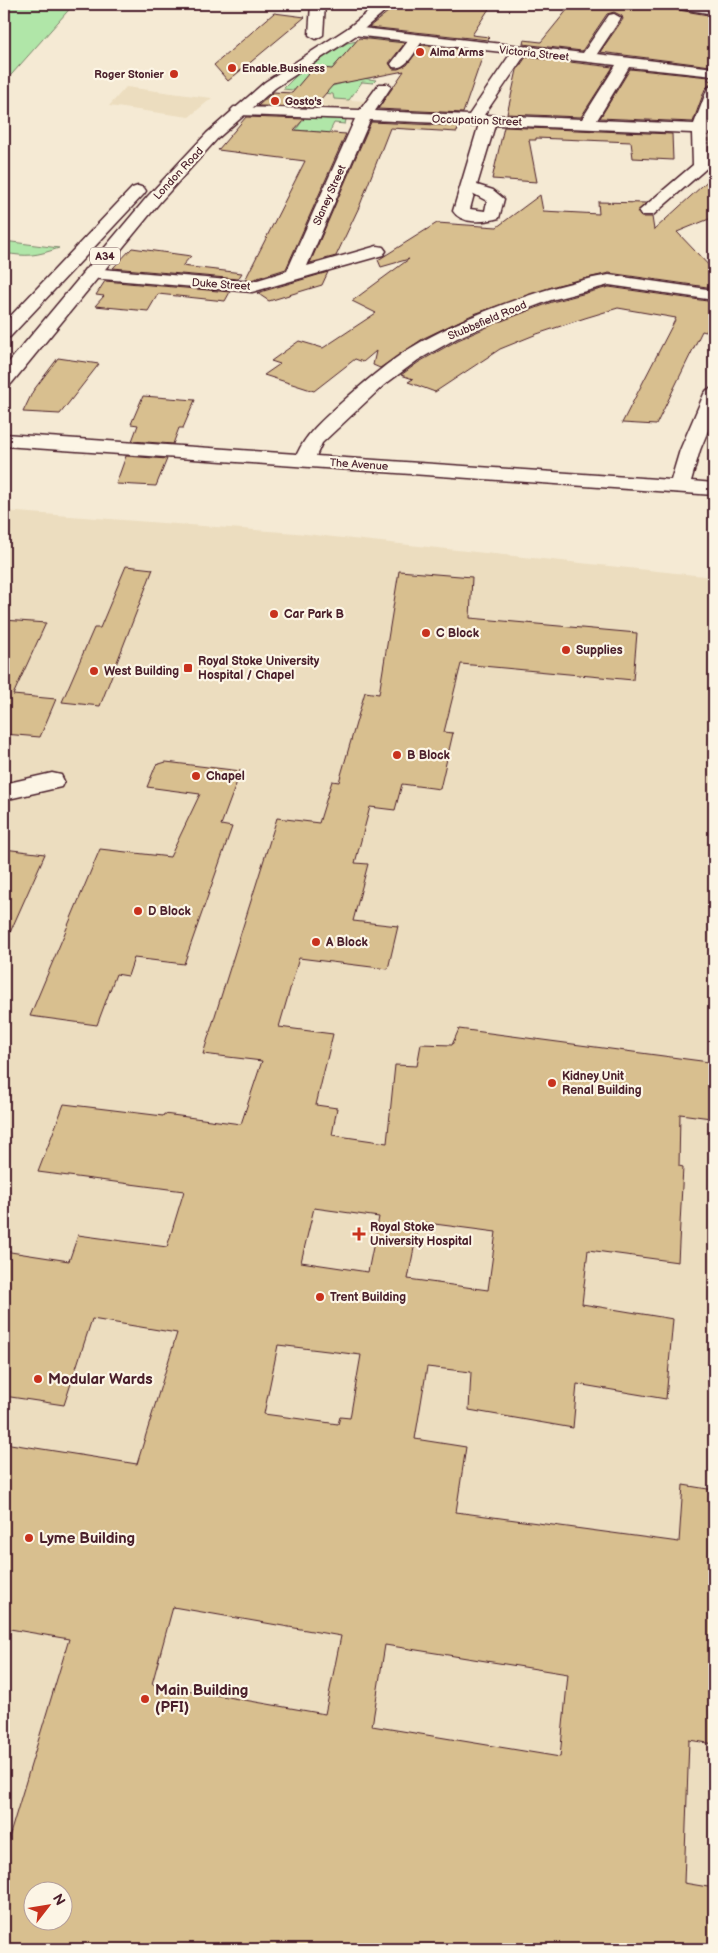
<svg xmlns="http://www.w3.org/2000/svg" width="718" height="1953" font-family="'Balsamiq Sans',sans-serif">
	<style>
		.built { fill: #ecddbf; fill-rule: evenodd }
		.green { fill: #b0e6a8; stroke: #7d826a }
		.building { fill: #d8bf8f; stroke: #4a1f2b; fill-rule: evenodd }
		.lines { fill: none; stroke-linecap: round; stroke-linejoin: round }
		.minor-casing { stroke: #4a1f2b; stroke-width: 3 }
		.highway-casing { stroke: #4a1f2b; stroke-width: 3 }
		.minor { fill: #fcf5e5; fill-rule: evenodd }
		.highway { fill: #fcf5e5; fill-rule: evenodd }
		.poi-dot { fill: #c8321e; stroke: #fcf5e5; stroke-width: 2 }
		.labels { text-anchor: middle; stroke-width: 4.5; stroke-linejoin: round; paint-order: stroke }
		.far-poi-label { font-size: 11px; font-weight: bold; fill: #4a1f2b; stroke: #fcf5e5; text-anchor: start }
		.far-street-label { font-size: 11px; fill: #4a1f2b; stroke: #fcf5e5 }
		.shield { fill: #fcf5e5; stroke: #7f5f63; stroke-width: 1 }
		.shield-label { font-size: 11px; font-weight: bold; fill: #4a1f2b }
		.poi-label { font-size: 12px; font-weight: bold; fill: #4a1f2b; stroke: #fcf5e5; text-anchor: start }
		.near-poi-label { font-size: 15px; font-weight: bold; fill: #4a1f2b; stroke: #fcf5e5; text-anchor: start }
	</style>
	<rect width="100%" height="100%" fill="#f5ead4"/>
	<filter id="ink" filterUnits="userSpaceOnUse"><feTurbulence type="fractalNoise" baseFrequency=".02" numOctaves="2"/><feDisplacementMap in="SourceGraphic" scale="10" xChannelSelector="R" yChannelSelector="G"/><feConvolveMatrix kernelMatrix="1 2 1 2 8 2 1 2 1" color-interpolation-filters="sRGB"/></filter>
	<g filter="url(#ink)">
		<path class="built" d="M126,87L187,95L212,98L189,117L109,106Z
			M283,89L334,94L335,99L366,101L354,113L260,110L262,97L281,93Z
			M4,511L296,533L714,577V1949H4ZM32,1890H62V1920H32Z"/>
		<path class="green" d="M4,4H74L4,83Z
			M373,38L404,42L388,60L364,44L355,43L332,69V86L362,78L376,80L373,83L362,82L349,100L334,99L333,94L283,89L299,73L347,43Z
			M304,118L344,119L346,120L345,124L334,123L329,133L296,130Z
			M4,241L59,248C36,256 28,257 4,253Z"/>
		<path class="building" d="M398,4H492L472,35L489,37L488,40L369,27Z
			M572,4H643L714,16V60L711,66L600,52L623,19L622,16L614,12L607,14L582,51L523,44L524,40L541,42Z
			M274,13L305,17L228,81L214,65Z
			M359,38L405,43L389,63L393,69H398L407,65L422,45L484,52L463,113L378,109L404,71L333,85L314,107L258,106L273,92L292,93L314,67L332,69Z
			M526,57L613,67L581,117L507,114L517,70Z
			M630,69L709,77L708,80L714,81V84L709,85L705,89L693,122L600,118Z
			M246,117L304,119L294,130L346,134L286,269L251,280H245L305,161L218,150Z
			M371,122L459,126L457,132L390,128L360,205L336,256L310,263Z
			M504,127L672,134L673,160L633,158L631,142L536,138V140H529L537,182L492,179Z
			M714,175V217L677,232L714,271V288L609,273L558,285L474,314L424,338L380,368L373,365L376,351L363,362L355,359L314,391L264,375L280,364L271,361L299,341L323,348L376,313L352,301L409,259L381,267L378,260L437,223L497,227L540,195L543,211L599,214L598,202L646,203L637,212L641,217H652L654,230Z
			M132,248L191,256L182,266L242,273L238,279L113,268Z
			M328,272L322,285L269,301L257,293Z
			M105,281L230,292L225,301L158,294L148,311L95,306L104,296L96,295Z
			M609,287L714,302V316L706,332L702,331L656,425L622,423L676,318L618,308L585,318L537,334L500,349L435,392L408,382L413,379L401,375L419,362L458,340L499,322L552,302Z
			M58,358L99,364L60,414L23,412L33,391Z
			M143,396L195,400L183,428H179L173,444L132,441L138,425L131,424Z
			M126,456L167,459L156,486L116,484Z
			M126,566L153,569L100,706L62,702L94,628H100Z
			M399,571L472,577L470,618L637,633L633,680L461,664L444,732L453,733L440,789L402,784L395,810L370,807L355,863L368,864L353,921L398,926L388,969L299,958L279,1027L333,1034L316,1105L337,1108L332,1135L387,1143L395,1065L417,1066L421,1044L452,1045L459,1029L709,1062L711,1118L680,1114L679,1166L683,1167L678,1262L588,1250L582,1304L673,1319L666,1399L577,1384L573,1428L469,1410L471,1372L427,1367L415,1439L466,1447L456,1512L679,1542L683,1485L714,1490V1744L689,1740L684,1883L714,1888V1949H4V1854L69,1639L4,1628V1443L137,1464L177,1333L92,1319L64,1405L4,1396V1251L69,1261L78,1235L167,1247L184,1191L38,1172L64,1104L163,1116L164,1114L241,1124L262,1061L203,1054L277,818L319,823L332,781L339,782L365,692L379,694ZM314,1208L379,1217L368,1272L301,1262ZM419,1222L496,1232L488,1290L408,1279ZM278,1345L361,1355L350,1418L340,1417L338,1424L264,1414ZM173,1607L341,1636L325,1714L152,1684ZM385,1645L568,1674L560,1757L372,1726ZM32,1890H62V1920H32Z
			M4,620L46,623L13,695L56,699L40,737L4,734Z
			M166,762L241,771L221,825L232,827L184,964L134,958L128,976L116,974L97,1025L30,1016L100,849L170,857L200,794L147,787L156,765Z
			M4,849L45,854L4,946Z"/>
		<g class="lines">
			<defs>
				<path id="minor" d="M311,4H325L323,35L316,39L309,35Z
					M670,4H701L714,6V14L677,8Z
					M614,14L621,18L597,54L714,68V76L629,67L597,120L694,124L707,90L709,87L714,86V110L709,124H714V134L708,133L709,166L653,215H641L639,211L693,165L692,133L495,125L477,185L493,190L504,199L499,218C485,222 462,225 453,211L479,124L472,126L466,124L370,120L307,266L377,246L383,247L386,251L383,255L252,292L91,278L85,277L82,273L85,269L91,268L251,282L287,271L355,119L239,115L234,113L231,110L234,107L360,110L379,84H389L391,87L375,111L469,115L511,53L421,43C414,53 406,70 393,67L391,64L408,41L353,35L348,34L346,31L348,28L353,27L583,53L609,15ZM525,55L616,65L582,119L484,115ZM474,194L487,201L485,211L470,209Z
					M609,275L714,290V300L609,285L551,300L498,320L457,338L418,360L384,385L322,443L316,456L671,480L680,450L704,394L707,390L714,388V416L700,450L691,481L714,483V495L4,446V434L297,454C307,432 323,420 341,403C361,385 381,368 403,353C456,318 547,285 609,275Z
					M52,773L61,775L64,781L61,787L4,800V784Z"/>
				<path id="highway" d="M378,4H393L358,34L275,88L217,139L160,202L11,384L4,386V368L148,196L207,133L265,82L348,28Z
					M138,186L144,188L146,191L144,194L10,337L4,338V323L132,188Z"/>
			</defs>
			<use href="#minor" class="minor-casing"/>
			<use href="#highway" class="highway-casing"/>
			<use href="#minor" class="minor"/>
			<use href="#highway" class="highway"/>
		</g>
	</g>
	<g class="poi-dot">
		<circle cx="420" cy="52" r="5"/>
		<circle cx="232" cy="68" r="5"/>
		<circle cx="174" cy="74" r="5"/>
		<circle cx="275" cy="101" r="5"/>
		<circle cx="274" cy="614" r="5"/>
		<circle cx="426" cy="633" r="5"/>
		<circle cx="566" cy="650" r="5"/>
		<rect x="183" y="663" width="10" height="10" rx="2.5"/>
		<circle cx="94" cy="671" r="5"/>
		<circle cx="397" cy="755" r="5"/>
		<circle cx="196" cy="776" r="5"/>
		<circle cx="138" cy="911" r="5"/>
		<circle cx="316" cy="942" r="5"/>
		<circle cx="552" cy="1083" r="5"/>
		<path d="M356.5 1226.5h5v5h5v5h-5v5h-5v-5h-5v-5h5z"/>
		<circle cx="320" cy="1297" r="5"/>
		<circle cx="38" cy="1379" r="5"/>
		<circle cx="29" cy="1538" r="5"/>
		<circle cx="145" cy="1699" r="5"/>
	</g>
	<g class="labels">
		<g class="far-poi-label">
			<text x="430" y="56">Alma Arms</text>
			<text x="242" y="72">Enable.Business</text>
			<text x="164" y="78" text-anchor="end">Roger Stonier</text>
			<text x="285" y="105">Gosto's</text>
		</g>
		<g class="far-street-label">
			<text transform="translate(534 53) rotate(6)" y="4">Victoria Street</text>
			<text transform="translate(477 120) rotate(2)" y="4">Occupation Street</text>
			<text transform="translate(178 173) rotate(-47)" y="4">London Road</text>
			<text transform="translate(329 195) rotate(-66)" y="4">Slaney Street</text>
			<text transform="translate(221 284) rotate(4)" y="4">Duke Street</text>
			<text transform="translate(487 320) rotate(-23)" y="4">Stubbsfield Road</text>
			<text transform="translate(359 464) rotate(4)" y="4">The Avenue</text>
		</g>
		<rect class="shield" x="90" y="247.5" width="30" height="17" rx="4"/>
		<g class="shield-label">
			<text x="105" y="260">A34</text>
		</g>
		<g class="poi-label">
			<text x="284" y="618">Car Park B</text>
			<text x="436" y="637">C Block</text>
			<text x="576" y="654">Supplies</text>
			<text x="198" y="665">Royal Stoke University<tspan x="198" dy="14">Hospital / Chapel</tspan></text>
			<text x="104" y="675">West Building</text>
			<text x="407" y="759">B Block</text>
			<text x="206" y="780">Chapel</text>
			<text x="148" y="915">D Block</text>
			<text x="326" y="946">A Block</text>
			<text x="562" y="1080">Kidney Unit<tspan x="562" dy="14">Renal Building</tspan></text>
			<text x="370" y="1231">Royal Stoke<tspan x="370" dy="14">University Hospital</tspan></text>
			<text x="330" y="1301">Trent Building</text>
		</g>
		<g class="near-poi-label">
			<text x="48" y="1384">Modular Wards</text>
			<text x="39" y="1543">Lyme Building</text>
			<text x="155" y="1695">Main Building<tspan x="155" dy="17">(PFI)</tspan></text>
		</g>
	</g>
	<rect width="718" height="1953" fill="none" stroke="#fcf5e5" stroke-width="20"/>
	<rect x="10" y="10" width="698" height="1933" fill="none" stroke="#4a1f2b" stroke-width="2" filter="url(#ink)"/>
	<g transform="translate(48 1906) rotate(59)"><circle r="24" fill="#fcf5e5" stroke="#b59f9b"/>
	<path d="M0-4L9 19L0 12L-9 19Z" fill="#c8321e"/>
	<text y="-8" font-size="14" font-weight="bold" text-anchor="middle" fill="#4a1f2b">N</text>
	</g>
</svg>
